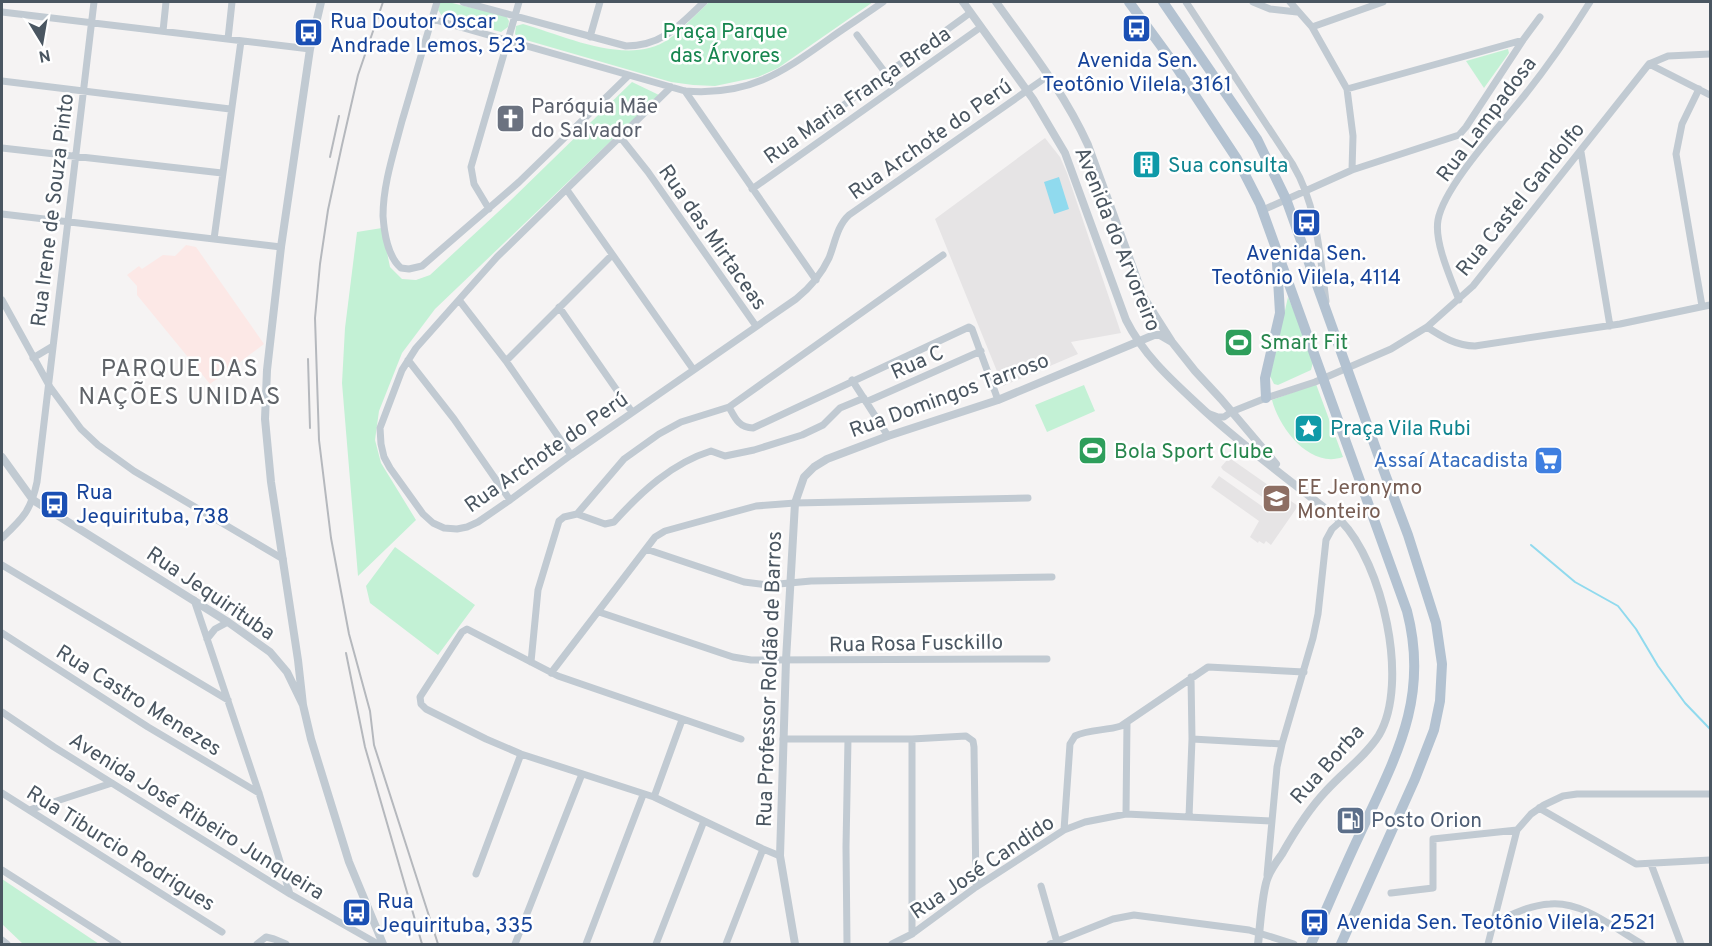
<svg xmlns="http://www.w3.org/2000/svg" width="1712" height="946" font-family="Overpass,sans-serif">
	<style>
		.education { fill: #e6e4e5 }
		.medical { fill: #fce8e6 }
		.green { fill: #c3f1d5 }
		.water { fill: #90daee }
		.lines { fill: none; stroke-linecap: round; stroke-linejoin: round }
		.stream { stroke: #90daee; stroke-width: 2 }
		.minor { stroke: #c1cad2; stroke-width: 7 }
		.tertiary { stroke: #c1cad2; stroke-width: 8 }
		.primary { stroke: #b3c2d1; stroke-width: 10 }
		.rail { stroke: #b5b8bd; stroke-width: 2 }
		.labels { text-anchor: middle; stroke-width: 5; stroke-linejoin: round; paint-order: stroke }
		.transit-label { font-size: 21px; fill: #164399; stroke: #fff; text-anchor: start }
		.park-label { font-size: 21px; fill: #17864f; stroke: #fff }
		.street-label { font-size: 21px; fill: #4a5661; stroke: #fff }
		.worship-label { font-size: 21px; fill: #5b616d; stroke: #fff; text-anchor: start }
		.culture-label { font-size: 21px; fill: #0d838f; stroke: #fff; text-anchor: start }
		.leisure-label { font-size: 21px; fill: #27864d; stroke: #fff; text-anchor: start }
		.shop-label { font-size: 21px; fill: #366cbe; stroke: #fff; text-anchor: end }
		.education-label { font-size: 21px; fill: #785e54; stroke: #fff; text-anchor: start }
		.service-label { font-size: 21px; fill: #4e5e75; stroke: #fff; text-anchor: start }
		.quarter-label { font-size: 24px; letter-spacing: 1.5px; fill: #5f6368; stroke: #fff }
	</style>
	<rect width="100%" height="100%" fill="#f5f3f3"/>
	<path class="education" d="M1045,138L1060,157L1067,173L1121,333L1071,342L1078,354L1003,386L935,219Z
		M1231,459L1298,506L1271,545L1266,541L1264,544L1259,541L1258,543L1250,537L1259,521L1211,487L1219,476L1266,509L1271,503L1223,470L1221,467L1227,460L1229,461Z"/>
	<path class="medical" d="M186,245L196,247L264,344L210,384L137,295V286L127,275L139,266L142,269L163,255L175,256Z"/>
	<path class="green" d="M440,2H448L506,16L509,21L508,27L501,32L442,16L438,10Z
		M709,2H873L778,68L758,77L715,86L693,85L671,82L519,38L515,34L516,26L523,24C565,36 629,67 669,39C683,29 696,14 709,2Z
		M1508,49L1509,53L1484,88L1466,61Z
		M632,82L659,95L435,309L402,353L379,411L375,440L381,463L416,520L358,576L342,383L345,328L357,232L382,228L390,267L402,279L416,280L430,275L510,201Z
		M1288,297L1314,358L1311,370L1278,385L1274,384L1270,376Z
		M1316,384L1343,457C1310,469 1279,428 1272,400Z
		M1084,385L1095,411L1047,432L1035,405Z
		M395,547L475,605L438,655L370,603L366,586Z
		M2,879L99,944H23L2,924Z"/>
	<path class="water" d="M1059,177L1069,209L1054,214L1044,182Z"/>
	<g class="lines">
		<path class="stream" d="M1531,545L1575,582L1618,606L1636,629L1658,666L1685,703L1710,729"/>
		<path class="minor" d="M437,2C425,41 414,81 402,121C394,152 383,184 383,216C384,232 388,257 401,268L409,269L422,266L519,182L628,76
			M463,2L626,46C662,46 679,26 704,2
			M1186,2L1293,165C1317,205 1320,256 1326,301
			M1253,2L1270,9L1297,12
			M1290,2L1312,27L1347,89L1353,136L1352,170
			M2,12L310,49
			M432,19L685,91C748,96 780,74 829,39C847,26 865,15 883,2
			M1312,27L1383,2
			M163,31L166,2
			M857,35L887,75
			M590,37L600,2
			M228,39L232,2
			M1649,64L1710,95
			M2,81L230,109
			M671,87L497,257L416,348L402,370L380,428L381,444L384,457L390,468L423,514L433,523L444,528L457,529L467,527L478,522L510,500L571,455L796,299C811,287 821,275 829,258C835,243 837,226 849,215L1048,76
			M1347,89L1523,40
			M1699,89L1682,124L1676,154L1702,306
			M685,91L816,280
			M823,120L970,13
			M621,138L648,172L756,326
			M2,148L222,173
			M1581,152L1610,326
			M752,189L981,27
			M567,190L693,369
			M489,209L474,184L471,167L519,2
			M1263,210L1352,170L1459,135L1466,127L1523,40L1540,17
			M2,214L281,247
			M214,239L241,41
			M943,255L729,407C735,418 739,428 753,428L969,327L972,329L998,400
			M2,300L50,387L81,429L98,445L134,471L283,559
			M459,300L506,361L571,455
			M1459,300C1451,279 1434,242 1438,220C1444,186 1501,125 1524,96C1548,66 1570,34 1590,2
			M559,307L632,412
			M1427,327C1442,337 1457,346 1475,346L1620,324L1710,305
			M33,358L53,346
			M408,360L454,419L510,500
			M506,361L612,255
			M852,380L888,436
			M866,402L981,351
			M1210,414L1218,417H1224L1231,412L1266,398L1315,382L1391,349L1427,327L1473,286L1649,64L1668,56L1710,54
			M577,514L605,524L614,522C641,492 672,463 711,451L725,456L754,450L802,435L823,425L840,408L864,398
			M2,538C22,519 31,511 37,482L94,2
			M646,549L744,582L768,585L811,581L1052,577
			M2,565L228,700
			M194,600L259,793L290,894
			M599,612L733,657L751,660L1047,659
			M2,633L148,727L259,793
			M207,639L215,629L228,622
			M531,662L538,590L559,521L564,517L577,514L624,459L659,434L681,422L729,407
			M551,673L655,537L665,531L756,506L795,503L1028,498
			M2,712L54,747L290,894L378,944
			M741,739L558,676L467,629L462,632L420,697L421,704L426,709L486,739L521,754L654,797L763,849L780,856
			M783,739H912L966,736L973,741L974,747L976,887
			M1192,739L1282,744
			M2,793L222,932
			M654,797L682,720
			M1539,808L1636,864L1710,860
			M29,810L112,783
			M1126,814L1127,722
			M1189,817L1192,739L1191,677
			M1064,830L1070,744L1075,736C1089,729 1106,731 1121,726L1208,667L1304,672
			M1651,864L1681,944
			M2,870L118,944
			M476,874L521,754
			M1267,875L1277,767L1282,744L1313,638L1318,614L1326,540L1332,529L1341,521
			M1041,886L1057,942
			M1391,893L1433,888V839L1517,830
			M1493,923C1510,915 1530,905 1550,904C1583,901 1615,929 1642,944
			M912,934V739
			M2,940L7,944
			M257,944L266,937L274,939L286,944
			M515,944L582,774
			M586,944L643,795
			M656,944L704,821
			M726,944L763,849
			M847,944L846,847L848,739
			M892,944L912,934L976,887L1064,830L1085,822L1126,814L1271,821
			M1050,944L1113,919L1134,915L1249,930L1294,944
			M1488,944L1517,830L1531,814L1544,805L1563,796L1577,794H1710"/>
		<path class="tertiary" d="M963,2L1033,99L1065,153L1126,320C1145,358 1175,383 1206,412C1249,451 1296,485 1341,521C1382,563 1410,682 1379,735C1366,756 1343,772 1326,791C1308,810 1295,831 1282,854C1277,861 1271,869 1268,877C1262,890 1260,929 1258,944
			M996,2C1029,48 1065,94 1088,145L1144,298L1172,342L1195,371L1221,399L1276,464
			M2,457L33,500L228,622L270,652L287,672L303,705L311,739L349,862L383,944
			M303,705L298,660L271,482L265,419L267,370L281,247L310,49L321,2
			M795,944L780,856L786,660L795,503L804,477L814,467L827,459L888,436L998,400L1154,335H1160L1172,342"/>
		<path class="primary" d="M1129,2L1175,65L1237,159L1260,204L1407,611C1430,699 1395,758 1359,836C1342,872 1327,908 1311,944
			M1163,2L1257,139L1286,199L1385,474L1408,535L1436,623L1442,664L1440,701L1434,730L1415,779L1341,944
			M1266,398L1265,378L1280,313L1277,263"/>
		<path class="rail" d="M383,2L358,75L342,145L328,210L320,264L315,318L319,440L331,538L349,634L370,711L374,745L438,944
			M330,157L339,116
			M308,359L310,428
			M346,653L365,747L422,944"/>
	</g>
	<defs>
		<symbol id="bus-square" viewBox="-11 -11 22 22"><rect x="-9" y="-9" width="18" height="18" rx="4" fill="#1a4fb4" stroke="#fff"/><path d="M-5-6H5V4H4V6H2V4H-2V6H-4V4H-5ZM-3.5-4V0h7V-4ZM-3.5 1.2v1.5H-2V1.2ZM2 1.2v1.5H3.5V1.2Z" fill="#fff"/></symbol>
		<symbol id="church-square" viewBox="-11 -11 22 22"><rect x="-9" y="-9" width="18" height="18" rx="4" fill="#6b7280" stroke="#fff"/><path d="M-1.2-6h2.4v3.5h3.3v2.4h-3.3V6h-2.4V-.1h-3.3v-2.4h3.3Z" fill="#fff"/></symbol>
		<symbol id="building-square" viewBox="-11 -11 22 22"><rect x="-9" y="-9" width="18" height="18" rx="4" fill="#0f9aa8" stroke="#fff"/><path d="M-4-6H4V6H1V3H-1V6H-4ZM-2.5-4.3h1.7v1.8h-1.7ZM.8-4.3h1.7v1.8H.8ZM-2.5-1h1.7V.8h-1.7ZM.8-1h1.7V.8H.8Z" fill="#fff"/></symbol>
		<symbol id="stadium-square" viewBox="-11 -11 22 22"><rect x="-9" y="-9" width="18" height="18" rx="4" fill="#2e9e5b" stroke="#fff"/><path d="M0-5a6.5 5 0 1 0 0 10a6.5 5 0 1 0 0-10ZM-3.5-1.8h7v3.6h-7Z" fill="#fff"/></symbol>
		<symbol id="sight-square" viewBox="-11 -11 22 22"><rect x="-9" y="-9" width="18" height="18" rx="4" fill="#0f9aa8" stroke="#fff"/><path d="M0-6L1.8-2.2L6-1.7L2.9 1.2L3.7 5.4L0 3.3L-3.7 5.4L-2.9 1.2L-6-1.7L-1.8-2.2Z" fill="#fff"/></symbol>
		<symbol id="supermarket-square" viewBox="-11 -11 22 22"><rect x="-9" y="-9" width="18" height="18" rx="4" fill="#3f7fe0" stroke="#fff"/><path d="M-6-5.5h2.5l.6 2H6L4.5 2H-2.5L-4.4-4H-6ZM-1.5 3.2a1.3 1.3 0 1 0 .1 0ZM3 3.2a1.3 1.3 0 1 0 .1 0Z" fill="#fff"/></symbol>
		<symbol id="school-square" viewBox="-11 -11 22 22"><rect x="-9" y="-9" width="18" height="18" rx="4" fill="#8d6e63" stroke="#fff"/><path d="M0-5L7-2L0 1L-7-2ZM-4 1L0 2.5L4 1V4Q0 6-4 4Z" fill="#fff"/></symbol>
		<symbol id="fuel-square" viewBox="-11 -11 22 22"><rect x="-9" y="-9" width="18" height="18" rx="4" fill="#5c6f8a" stroke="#fff"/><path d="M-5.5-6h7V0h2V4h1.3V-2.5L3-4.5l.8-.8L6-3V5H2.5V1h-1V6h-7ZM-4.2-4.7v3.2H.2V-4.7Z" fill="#fff"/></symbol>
	</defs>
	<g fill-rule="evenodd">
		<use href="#bus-square" x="1120" y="12" width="33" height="33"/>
		<use href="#bus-square" x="292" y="16" width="33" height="33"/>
		<use href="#church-square" x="494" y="102" width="33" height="33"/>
		<use href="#building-square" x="1130" y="148" width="33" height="33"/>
		<use href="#bus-square" x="1290" y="206" width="33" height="33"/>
		<use href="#stadium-square" x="1222" y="326" width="33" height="33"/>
		<use href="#sight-square" x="1292" y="412" width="33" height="33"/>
		<use href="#stadium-square" x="1076" y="434" width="33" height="33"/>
		<use href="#supermarket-square" x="1532" y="444" width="33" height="33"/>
		<use href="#school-square" x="1260" y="482" width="33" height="33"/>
		<use href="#bus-square" x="38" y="488" width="33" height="33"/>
		<use href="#fuel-square" x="1334" y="804" width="33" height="33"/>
		<use href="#bus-square" x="340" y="896" width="33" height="33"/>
		<use href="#bus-square" x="1298" y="906" width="33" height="33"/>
	</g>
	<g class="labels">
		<g class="transit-label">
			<text x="330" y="28">Rua Doutor Oscar<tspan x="330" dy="24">Andrade Lemos, 523</tspan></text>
			<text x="1137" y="67" text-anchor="middle">Avenida Sen.<tspan x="1137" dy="24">Teotônio Vilela, 3161</tspan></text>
			<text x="1306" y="260" text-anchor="middle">Avenida Sen.<tspan x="1306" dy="24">Teotônio Vilela, 4114</tspan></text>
			<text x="76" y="499">Rua<tspan x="76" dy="24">Jequirituba, 738</tspan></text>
			<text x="377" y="908">Rua<tspan x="377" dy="24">Jequirituba, 335</tspan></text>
			<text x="1336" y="929">Avenida Sen. Teotônio Vilela, 2521</text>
		</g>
		<g class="park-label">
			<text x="725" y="38">Praça Parque<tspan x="725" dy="24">das Árvores</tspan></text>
		</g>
		<g class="street-label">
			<text transform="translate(857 95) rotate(-35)" y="7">Rua Maria França Breda</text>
			<text transform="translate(1486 119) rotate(-53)" y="7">Rua Lampadosa</text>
			<text transform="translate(930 139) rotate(-35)" y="7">Rua Archote do Perú</text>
			<text transform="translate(1520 199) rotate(-51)" y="7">Rua Castel Gandolfo</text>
			<text transform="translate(52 210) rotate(-83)" y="7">Rua Irene de Souza Pinto</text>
			<text transform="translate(713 237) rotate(55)" y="7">Rua das Mirtaceas</text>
			<text transform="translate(1118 239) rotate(68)" y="7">Avenida do Arvoreiro</text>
			<text transform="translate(917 362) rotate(-24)" y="7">Rua C</text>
			<text transform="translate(949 395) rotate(-20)" y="7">Rua Domingos Tarroso</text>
			<text transform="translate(546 452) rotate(-35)" y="7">Rua Archote do Perú</text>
			<text transform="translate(211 593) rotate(34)" y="7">Rua Jequirituba</text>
			<text transform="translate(916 643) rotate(-1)" y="7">Rua Rosa Fusckillo</text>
			<text transform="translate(769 679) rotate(-88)" y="7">Rua Professor Roldão de Barros</text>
			<text transform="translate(139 700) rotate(32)" y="7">Rua Castro Menezes</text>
			<text transform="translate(1327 764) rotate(-48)" y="7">Rua Borba</text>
			<text transform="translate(197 816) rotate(32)" y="7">Avenida José Ribeiro Junqueira</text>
			<text transform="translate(121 848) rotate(32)" y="7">Rua Tiburcio Rodrigues</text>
			<text transform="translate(982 867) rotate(-34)" y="7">Rua José Candido</text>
		</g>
		<g class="worship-label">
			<text x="531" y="113">Paróquia Mãe<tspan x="531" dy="24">do Salvador</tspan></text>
		</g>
		<g class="culture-label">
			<text x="1168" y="172">Sua consulta</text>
			<text x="1330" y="435">Praça Vila Rubi</text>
		</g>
		<g class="leisure-label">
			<text x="1260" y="349">Smart Fit</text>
			<text x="1114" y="458">Bola Sport Clube</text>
		</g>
		<g class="shop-label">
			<text x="1528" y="467">Assaí Atacadista</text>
		</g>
		<g class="education-label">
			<text x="1297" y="494">EE Jeronymo<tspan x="1297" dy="24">Monteiro</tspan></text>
		</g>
		<g class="service-label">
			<text x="1371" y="827">Posto Orion</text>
		</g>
		<g class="quarter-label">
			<text x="180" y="376">PARQUE DAS<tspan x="180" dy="28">NAÇÕES UNIDAS</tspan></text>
		</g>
	</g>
	<rect width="1712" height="946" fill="none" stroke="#4a5661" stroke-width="6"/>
	<g transform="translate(42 42) rotate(169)" stroke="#ffffff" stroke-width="4.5" paint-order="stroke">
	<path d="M0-4.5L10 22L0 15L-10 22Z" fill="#4a5661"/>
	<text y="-9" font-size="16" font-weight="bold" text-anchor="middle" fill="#4a5661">N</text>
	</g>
</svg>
